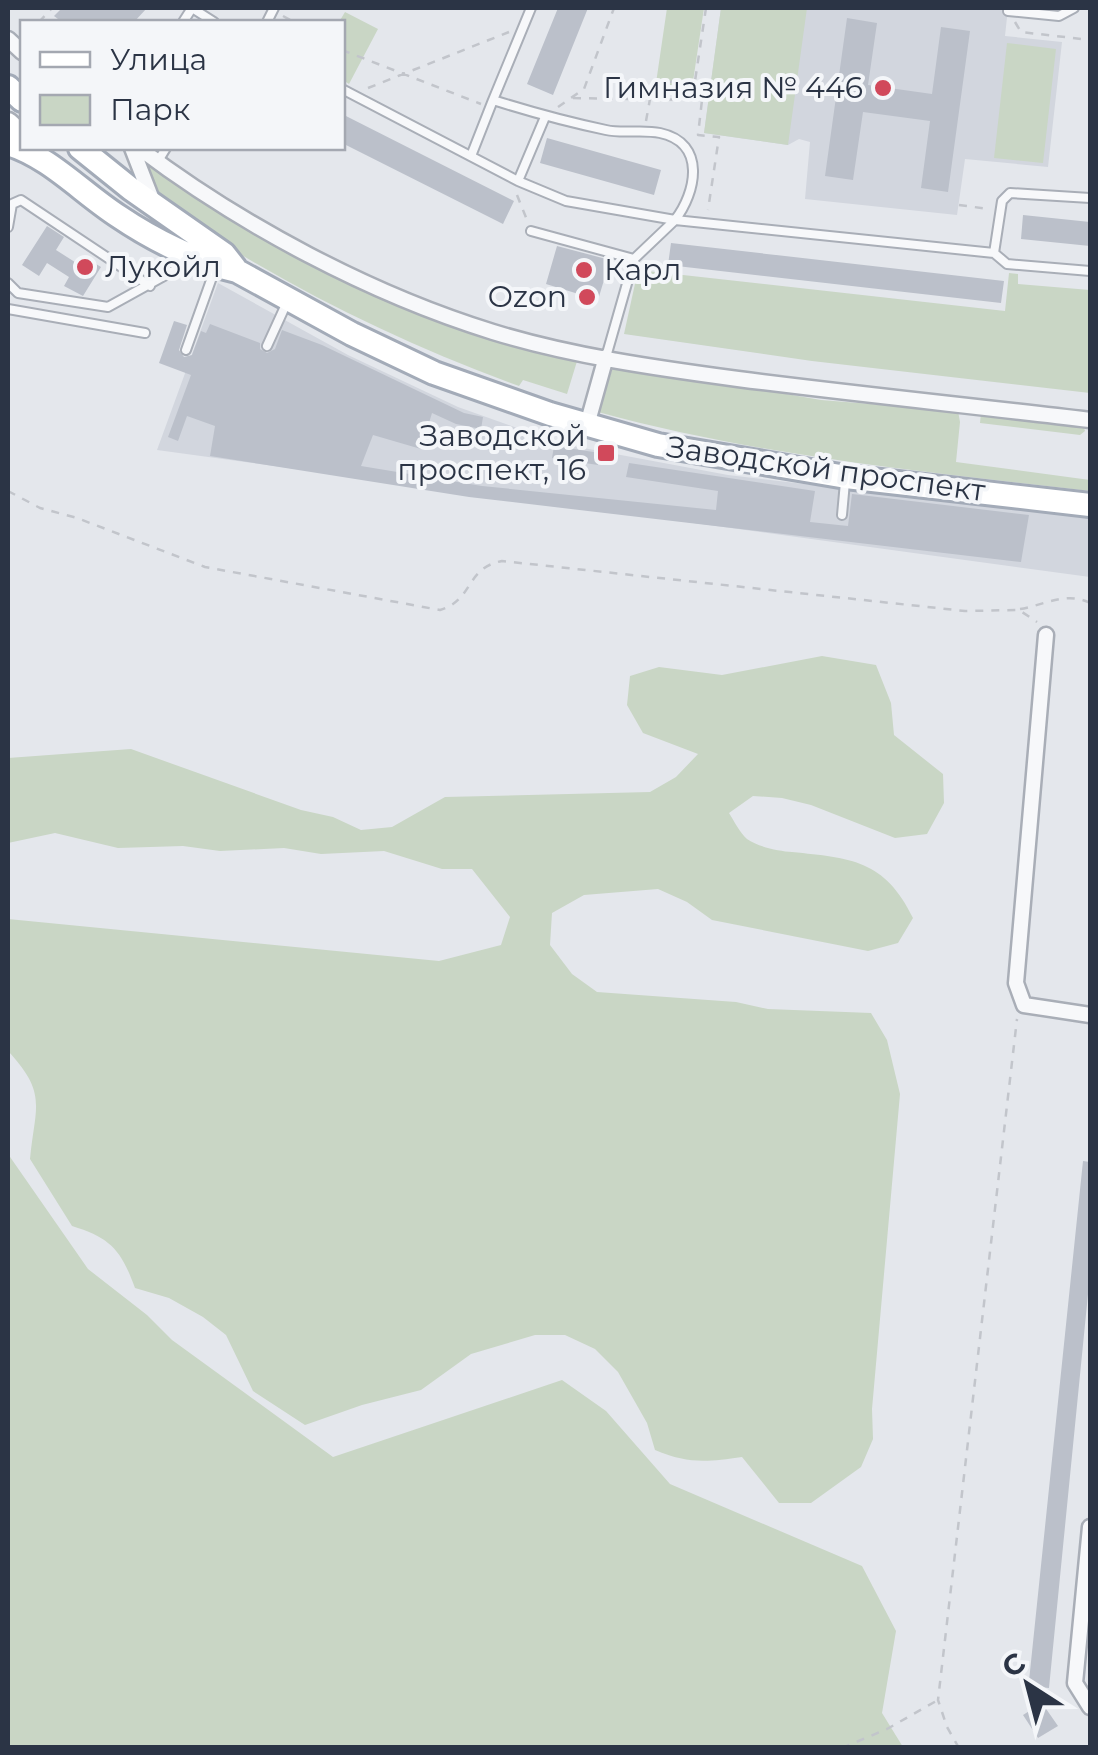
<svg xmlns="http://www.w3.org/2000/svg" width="1098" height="1755" font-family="Montserrat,sans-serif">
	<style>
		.built { fill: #d2d6de }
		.green { fill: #c9d6c5 }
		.building { fill: #bbc0ca }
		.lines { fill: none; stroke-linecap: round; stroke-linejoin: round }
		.service-casing { stroke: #a9aeb7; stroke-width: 12 }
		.minor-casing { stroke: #a9aeb7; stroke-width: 19 }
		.secondary-casing { stroke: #a9aeb7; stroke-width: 25 }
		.primary-casing { stroke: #a3abb8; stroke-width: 28 }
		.path { stroke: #c2c5cb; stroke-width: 2.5; stroke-dasharray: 8 8; stroke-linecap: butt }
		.service { stroke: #f7f8fa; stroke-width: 8 }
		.minor { stroke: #f7f8fa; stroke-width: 14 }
		.secondary { stroke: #fff; stroke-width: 20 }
		.primary { stroke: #fff; stroke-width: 22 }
		.poi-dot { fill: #d1495b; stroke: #f4f6f9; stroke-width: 4 }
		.labels { text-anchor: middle; stroke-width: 8; stroke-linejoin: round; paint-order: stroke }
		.poi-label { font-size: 30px; fill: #2b3445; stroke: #f4f6f9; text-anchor: end }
		.street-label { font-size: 30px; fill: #2b3445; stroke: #f4f6f9 }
	</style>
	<rect width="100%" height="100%" fill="#e4e7ec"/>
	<path class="built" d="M721,8H1008L1005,36L1062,42L1048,167L965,159L957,215L805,199L810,142L799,139L788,145L704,133Z
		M218,283L348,355L458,407L562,444L728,475L1090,518V577L157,450Z"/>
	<path class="green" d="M667,8H704L692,88L656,83Z
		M721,8H807L788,145L704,133Z
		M345,12L378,29L349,84L343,80L342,22H339Z
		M1007,43L1056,49L1043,163L994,158Z
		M148,162L305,256L578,358L567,394L523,380L519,386C412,347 311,299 214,238C197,228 169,215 157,199C149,189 148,175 148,162Z
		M638,270L1005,311L1009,273L1018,274V284L1090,290V393L812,361L624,334Z
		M614,364L821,400L958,411L960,422L956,462L1090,480V491C925,472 759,456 598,412Z
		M981,413L1083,425L1085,431L1080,435L980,423Z
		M822,656L876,665L891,703L894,735L943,774L944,803L927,834L895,838L811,805L782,798L753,796L729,813C734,821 740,833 747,839C758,847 779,851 792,852C851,858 885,860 913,918L898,943L868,951L712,920L687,902L658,889L584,895L552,913L550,945L572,974L597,992L736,1002L768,1009L871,1013L887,1040L900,1094L872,1409L873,1439L861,1467L811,1503H779L742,1457C707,1462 688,1464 655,1450L647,1423L618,1372L595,1349L565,1335H535L471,1354L421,1390L362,1405L305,1425L253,1391L226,1335L203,1317L169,1298L135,1288C121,1250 111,1238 72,1226L30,1159C35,1106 48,1094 8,1051V919L439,961L501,945L510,917L472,869H442L384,851L321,854L284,848L220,851L183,846L118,848L55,833L8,843V758L131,749L301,810L333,817L361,830L392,827L445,797L650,792L676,777L698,754L643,733L627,705L630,676L659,667L722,675Z
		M8,1154L88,1269L147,1315L172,1340L333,1457L562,1380L606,1411L670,1484L862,1566L896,1631L882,1713L903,1747H8Z"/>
	<path class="building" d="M62,8H147L134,22H62L54,16Z
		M558,8H588L553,95L527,84Z
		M847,18L877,23L868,85L932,94L941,27L970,31L948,192L921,188L930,121L863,112L853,180L825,176Z
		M342,114L514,201L503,224L342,143Z
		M547,138L661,170L654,195L540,163Z
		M1023,215L1090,222V246L1021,239Z
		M47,226L64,237L56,250L78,264L83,256L101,267L83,296L64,286L69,277L47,263L39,276L22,265Z
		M671,243L1004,281L1001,303L668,265Z
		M557,246L610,260L598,300L546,284Z
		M174,321L187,325L179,350L184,357L192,355L201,331L206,333L210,324L260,343V349L267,353L275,349L282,330L322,345L464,413L483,417L481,429L456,424L432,413L421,449L373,435L361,466L482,486L716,510L718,491L626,477L629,463L815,491L810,522L848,526L852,494L1029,515L1021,562L469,497L210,456L215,426L187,416L178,441L168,437L191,375L159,363Z
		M554,446L600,453L598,465L552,458Z
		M1083,1161L1090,1162V1274L1049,1688L1029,1686V1681Z
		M1042,1703L1058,1726L1038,1738L1023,1715Z"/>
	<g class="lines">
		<defs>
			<path id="service" d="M192,8L214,22
				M1008,11L1059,16L1074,8
				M183,22L192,8
				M267,22L274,8
				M342,89L518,181L566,201L675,220C696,193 707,143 660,133C642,129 624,134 606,130C568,122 531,112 493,100L471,156
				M493,100L531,8
				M158,161L166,148
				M518,181L545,117
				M8,227L12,204L21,200L150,286
				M531,231L634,259
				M994,253L1002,201L1010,193L1090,198
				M8,283L18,293L108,307L191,261
				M8,309L145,333
				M267,346L288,300
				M186,350L215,269
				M606,357L634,259L675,220L994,253L1007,264L1090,271
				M842,515L845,482"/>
			<path id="minor" d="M8,39L22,52
				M132,148L153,202
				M139,148C241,225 370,294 493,332C571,356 656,368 738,379C855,394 973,406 1090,420
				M587,425L606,357
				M1046,635L1016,983L1024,1005L1090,1015
				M1090,1527L1075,1683L1090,1707"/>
			<path id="secondary" d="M8,123L22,136"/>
			<path id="primary" d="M8,87L22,100
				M8,144C50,157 81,192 118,216C152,239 197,262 237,271L352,334L434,373L550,414L658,445L846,477L1090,505
				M80,148L131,189L224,254L235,268"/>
		</defs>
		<use href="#service" class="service-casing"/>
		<use href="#minor" class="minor-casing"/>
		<use href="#secondary" class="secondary-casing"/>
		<use href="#primary" class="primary-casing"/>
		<path class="path" d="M706,8L695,81L702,100L698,135L719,137L708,210
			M283,16L294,22
			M39,22L52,8
			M1015,22L1021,32L1090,40
			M342,50L481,104
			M368,88L509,32
			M573,98L700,100
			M665,98L668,82L694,81
			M558,107L584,89L614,8
			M646,121L650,99
			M517,195L527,220
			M959,205L989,209
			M8,491L40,508L77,518L205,567L440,610C474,600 465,568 502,561L965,611L1019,610L1037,622
			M1020,609C1045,605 1066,591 1090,603
			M842,1748L887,1729L938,1700
			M959,1748L947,1727L938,1700L1017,1019"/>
		<use href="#service" class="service"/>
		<use href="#minor" class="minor"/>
		<use href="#secondary" class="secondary"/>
		<use href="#primary" class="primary"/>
	</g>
	<g class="poi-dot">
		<circle cx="883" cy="88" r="10"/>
		<circle cx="85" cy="267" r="10"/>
		<circle cx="584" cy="270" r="10"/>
		<circle cx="587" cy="297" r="10"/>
		<rect x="596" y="443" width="20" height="20" rx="5"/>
	</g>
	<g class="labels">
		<g class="poi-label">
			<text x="863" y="98">Гимназия № 446</text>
			<text x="105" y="277" text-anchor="start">Лукойл</text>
			<text x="604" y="280" text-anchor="start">Карл</text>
			<text x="567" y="307">Ozon</text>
			<text x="586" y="446">Заводской<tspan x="586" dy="34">проспект, 16</tspan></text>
		</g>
		<g class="street-label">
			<text transform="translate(826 469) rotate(8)" y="10">Заводской проспект</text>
		</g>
	</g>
	<rect width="1098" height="1755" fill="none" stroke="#2b3445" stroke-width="20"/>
	<rect x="20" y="20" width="325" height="130" fill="#f4f6f9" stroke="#a4a8b1" stroke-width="2.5"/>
	<rect x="40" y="52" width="50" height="15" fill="#ffffff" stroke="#a4a8b1" stroke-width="2.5"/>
	<text x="110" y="70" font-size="30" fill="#2b3445">Улица</text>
	<rect x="40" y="95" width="50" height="30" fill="#c9d6c5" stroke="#a4a8b1" stroke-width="2.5"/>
	<text x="110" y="120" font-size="30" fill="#2b3445">Парк</text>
	<g transform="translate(1028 1685) rotate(324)" stroke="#f4f6f9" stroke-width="8" paint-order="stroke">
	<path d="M0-8L18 38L0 25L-18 38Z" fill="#2b3445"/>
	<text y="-15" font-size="28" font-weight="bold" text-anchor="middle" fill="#2b3445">С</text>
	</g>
</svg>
